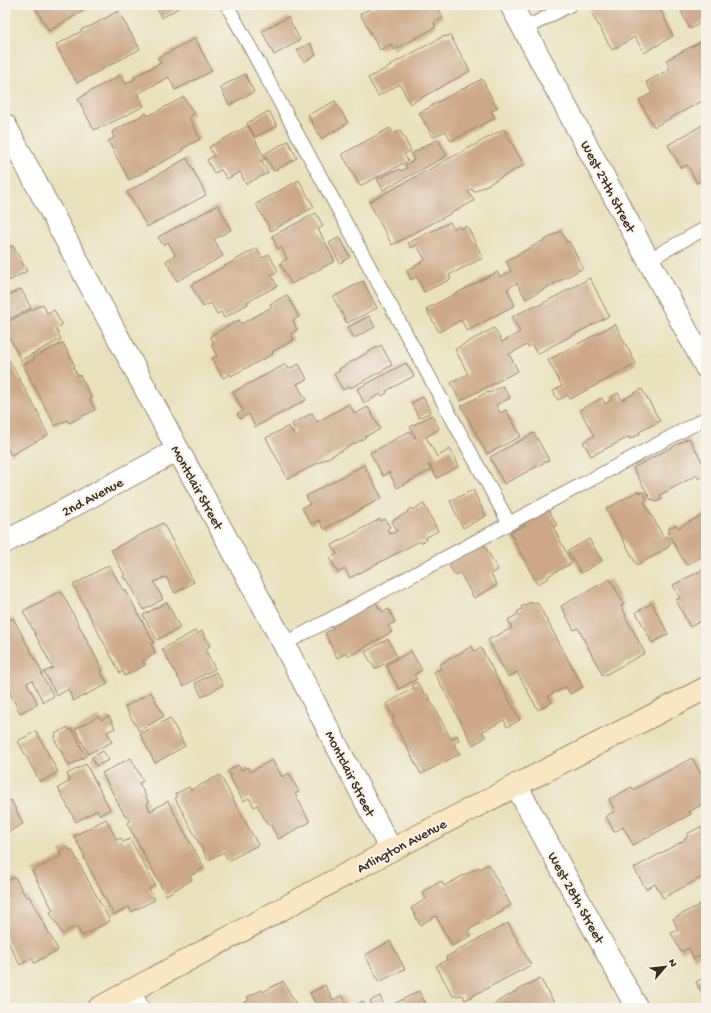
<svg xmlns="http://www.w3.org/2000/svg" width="711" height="1013" font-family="'Gochi Hand',sans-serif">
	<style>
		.building { fill: #cca888 }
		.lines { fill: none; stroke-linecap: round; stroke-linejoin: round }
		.service-casing { stroke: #92866e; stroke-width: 15 }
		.minor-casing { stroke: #92866e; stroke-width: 24 }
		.tertiary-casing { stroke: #92866e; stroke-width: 24 }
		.secondary-casing { stroke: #92866e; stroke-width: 24 }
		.service { stroke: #fff; stroke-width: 13 }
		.minor { stroke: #fff; stroke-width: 22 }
		.tertiary { stroke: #fff; stroke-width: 22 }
		.secondary { stroke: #fbe6c3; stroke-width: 22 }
		.labels { text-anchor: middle; stroke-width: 4; stroke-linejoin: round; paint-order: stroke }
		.street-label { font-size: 14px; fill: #3b2a1e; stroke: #f7f3e8 }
	</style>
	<rect width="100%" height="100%" fill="#f7f3e8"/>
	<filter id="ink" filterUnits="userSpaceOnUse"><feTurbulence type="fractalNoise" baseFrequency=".025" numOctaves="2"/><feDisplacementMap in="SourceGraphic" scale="8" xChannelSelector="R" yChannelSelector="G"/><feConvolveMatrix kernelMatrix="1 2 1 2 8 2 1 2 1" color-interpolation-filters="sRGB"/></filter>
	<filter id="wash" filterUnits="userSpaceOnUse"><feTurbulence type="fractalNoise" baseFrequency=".012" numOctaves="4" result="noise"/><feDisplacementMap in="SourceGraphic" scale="16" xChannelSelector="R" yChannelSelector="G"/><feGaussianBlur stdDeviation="0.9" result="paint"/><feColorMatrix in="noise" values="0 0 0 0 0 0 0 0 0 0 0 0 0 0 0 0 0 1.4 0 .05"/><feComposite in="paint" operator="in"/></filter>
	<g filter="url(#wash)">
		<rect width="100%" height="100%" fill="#e9e1bd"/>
		<g id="blocks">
			<path class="building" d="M34,5H93L49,31Z
				M155,5H183L162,18Z
				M377,5H435L443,18L434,23L436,27L394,50L391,44L380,50L360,14Z
				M594,5H658L673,36L644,53L635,37L612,50L589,8Z
				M678,5H706V20L690,29Z
				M118,11L140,49L77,83L56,45L80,32L82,29L91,26Z
				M288,17L300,40L274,55L262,31Z
				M450,35L470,71L410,104L400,84L378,96L368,78L391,66L390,65L444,36L445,37Z
				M195,38L212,71L175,90L169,77L137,94L144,106L103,127L102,126L94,130L78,99L85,95V94L121,75L126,84L135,79L134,77L161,63L158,58Z
				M702,41L706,49V99L654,127L639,100L652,93L646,82L670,69L666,60Z
				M310,43L316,55L304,62L297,50Z
				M245,74L254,92L229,105L220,87Z
				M482,79L497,108L491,111L495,118L451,141L446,131L433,137L419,113L432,106V105Z
				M184,97L194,114L189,117L200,139L182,149L183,151L129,180L108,141L114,138L112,132L146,113L148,116Z
				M335,101L348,123L321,139L308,115Z
				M269,111L277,126L255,137L247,123Z
				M706,123V178L697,183L687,165L681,168L668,145Z
				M248,126L265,159L261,161L268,173L246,184L240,172L227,179L221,170L214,173L207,160L214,156L209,147Z
				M390,128L394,134L400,130L411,151L404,154L408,161L360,186L342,154Z
				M504,129L524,165L474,192L472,189L468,191L474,201L392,245L369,202Z
				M438,139L447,156L383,190L377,179L400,169L401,171L407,168L405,165L414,160L411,154Z
				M288,141L297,158L274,171L264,154Z
				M187,158L206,195L147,227L127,192Z
				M299,180L314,207L271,231L256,204Z
				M218,205L231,230L214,239L223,256L177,281L166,261L175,255L168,242L163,245L158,237Z
				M316,213L323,226L318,229L335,261L291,284L280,263L287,259L281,247L278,249L272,236Z
				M450,222L453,229L459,226L460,229L467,226L483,258L449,275L451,279L424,292L417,277L411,280L407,271L425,260L417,245L411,248L408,243Z
				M561,231L567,243L569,241L583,268L526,299L517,283L507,289L515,305L467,331L461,320L439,332L426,309L497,272L500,277L511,271L506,261Z
				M5,236L11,247L13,246L27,271L5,283Z
				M340,237L350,257L340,263L329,243Z
				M257,248L262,258L269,254L278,271L271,275L277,286L247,302L248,304L224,318L221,312L217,314L211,303L203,307L191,285Z
				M590,278L609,316L537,354L532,345L528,347L527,345L509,354L518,371L460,401L451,383L468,374L455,349L494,328L502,342L520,332L512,317L535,305L536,307Z
				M363,281L377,308L347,323L333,297Z
				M21,289L31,308L5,321V297Z
				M287,295L299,317L293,320L297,330L291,334L294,340L272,352L273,354L231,376L230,374L223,378L212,358L217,356L211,345L214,343L210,336L239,320L241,324L272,307L270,304Z
				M43,304L47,313L54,310L62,325L56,329L61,339L21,360L5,329V323Z
				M369,316L375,327L354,338L348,327Z
				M615,324L636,364L570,399L568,395L558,400L553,391L562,386L548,360Z
				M63,343L75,366L73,367L78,376L80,375L92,398L90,399L95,410L69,423L67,420L55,426L23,365L34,360L33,358Z
				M381,345L392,365L351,388L350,386L343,390L334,374L340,371L339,369Z
				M5,353L40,416L39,417L48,435L11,455L5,444Z
				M406,363L414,376L386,391L387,393L382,396L381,394L364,403L357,389Z
				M286,364L289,369L299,364L307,379L297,384L306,400L255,427L249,414L240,419L237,414L243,411L233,392Z
				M503,386L510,398L496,405L500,413L506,410L521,436L487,454L461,406L486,393L488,392L489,393Z
				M642,389L660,421L639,432L640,434L630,439L629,437L591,456L583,442L594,436L580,410L602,398L605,404L612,400L610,397L618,393L622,400Z
				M423,397L431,412L419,418L411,403Z
				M349,404L355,414L368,407L380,429L364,437L365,438L288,479L266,438L289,426L293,433L296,432L292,424L312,413L317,422Z
				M432,415L439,429L426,437L437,457L450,449L459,466L437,478L430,465H428L431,470L397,488L389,472L383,476L370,453L410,431L414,438L416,437L410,427Z
				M534,433L549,460L504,484L490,457Z
				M689,438L706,469L704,471L706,475L699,479L697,475L660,495L662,499L655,502L653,499L651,500L633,468Z
				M364,465L382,498L324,529L319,520L311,524L302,508L310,504L306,496Z
				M473,490L486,516L463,528L450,501Z
				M638,491L639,493L643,492L647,499L644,502L664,538L667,536L671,543L668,545L669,547L637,565L606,509Z
				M424,504L438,531L425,538L426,540L421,543L420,541L350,578L345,569L338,573L330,558L337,554L332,545L380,519L381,521L385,519L390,527L387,529L390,534L397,531L392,521L408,512L407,511L411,508L412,510Z
				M548,509L557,525L553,527L572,563L548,576L549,578L537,584L510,533L525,525L524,522Z
				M706,513V555L686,565L668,533L670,532L669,528L676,525L678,528Z
				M163,523L194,582L175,593L166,577L154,582L163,599L144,610L127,579L125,580L123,576L125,575L111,550Z
				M589,539L602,561L581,573L568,551Z
				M484,544L498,570L491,574L497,585L474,598L460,573L455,575L448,564Z
				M109,565L123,590L125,589L154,643L151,644L156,653L143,661L145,665L125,676L123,671L120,673L73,585Z
				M706,568V618L690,627L676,600L680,598L673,585Z
				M610,579L624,604L621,606L626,615L625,616L645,653L603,676L578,628L574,630L561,606Z
				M61,591L103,671L101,672L108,684L73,701L68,689L57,696L44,672L53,668L23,611Z
				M167,602L180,628L157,640L143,615Z
				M376,602L380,610L381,609L383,612L389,609L395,622L388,626L392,632L349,656L347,653L337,658L325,633L334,628L332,625Z
				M531,602L532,604L537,602L583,687L570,694L566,687L548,696L552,702L538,710L517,672L508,677L488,640L512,628L508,620L518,614L517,612L522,609L521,607Z
				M652,603L668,634L652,643L636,612Z
				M13,618L43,674H41L54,696L43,702L32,680L27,683L38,704L20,713L8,689L5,691V622Z
				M195,631L197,634L202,631L210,646L205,649L215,669L183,686L162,649Z
				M388,639L397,657L375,669L365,652Z
				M472,646L474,651L481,648L520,720L507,727L504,720L482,732L486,737L473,745L434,672L441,669L439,665Z
				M411,651L422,670L414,675L417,679L399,689L386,665Z
				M216,672L223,685L202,697L195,683Z
				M417,682L425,695L427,694L451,739L457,735L459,740L454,744L460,754L421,774L392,719L394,718L386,704L414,688L412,685Z
				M151,692L164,716L139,731L125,707Z
				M99,716L101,720L109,716L115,728L107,732L112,742L88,754L75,729Z
				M170,718L185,746L155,763L140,734Z
				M68,727L69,730L72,729L86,756L69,766L54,738L56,737L55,734Z
				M36,731L58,772L40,782L18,741Z
				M103,751L109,760L96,766L92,757Z
				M131,758L143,781L139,783L149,803L147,804L150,811L168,801L204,868L190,876L192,880L166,895L127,823L130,821L127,815L125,816L102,773Z
				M692,758L706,783V802L689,812L691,814L633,845L623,827L614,832L606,816L615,811L609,799L632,787L633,790Z
				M272,760L282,777L289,773L299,792L295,794L310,822L278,839L270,823L268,825L257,805L254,807L249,798L243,801L230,777L231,776L228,771L238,765L241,770L248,767L250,772Z
				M86,764L110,809L100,815L97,810L76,822L58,788L70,781L67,774Z
				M220,775L258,845L228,861L224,852L208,860L175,798L177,797L175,794L189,787L191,790Z
				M11,800L23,824L5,834V803Z
				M106,819L117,840L121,838L123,842L130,839L155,885L149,889L155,900L131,912L129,907L114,915L84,858L85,857L74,836Z
				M700,827L701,829L703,828L706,835V875L663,898L655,884L646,889L634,868L685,840L684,839L688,837L687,834Z
				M68,847L70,851L72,850L110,921L82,936L76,926L62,934L50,912L53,910L32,871L61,856L59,852Z
				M488,864L511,905L502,910L503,911L468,930L471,936L452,946L436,916L420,925L411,908L426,899L422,892L441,881L444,886L479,867L480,869Z
				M15,877L26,897L29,896L58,950L34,963L32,958L20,965L5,936V882Z
				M706,901V952L694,959L689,948L681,952L671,933L678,930L673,919Z
				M508,923L531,965L465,1000L463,995L453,996L436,966L447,960L446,957Z
				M390,941L405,969L379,982L365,955Z
				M706,976V1000L696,982Z
				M540,978L557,1008H486Z
				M283,981L298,1008H235L249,1000L247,997L262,990L263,992Z
				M325,985L333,1000L342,995L348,1005L343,1008H318L310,993Z
				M419,991L428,1008H391L390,1006Z
				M380,996L385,1008H373L370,1001Z
				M363,1001L366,1008H350Z"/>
		</g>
	</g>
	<g filter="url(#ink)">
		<use href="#blocks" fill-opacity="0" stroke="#92866e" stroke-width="1"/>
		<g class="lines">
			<defs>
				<path id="service" d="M227,5L509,523
					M524,29L570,5
					M648,260L706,228
					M284,644L706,418"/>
				<path id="minor" d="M511,5L706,367
					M5,542L178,450
					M516,785L637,1008
					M129,991L138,1008"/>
				<path id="tertiary" d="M5,125L178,450L284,644L391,850"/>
				<path id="secondary" d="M99,1008L391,850L706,688"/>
			</defs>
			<use href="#service" class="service-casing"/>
			<use href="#minor" class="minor-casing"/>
			<use href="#tertiary" class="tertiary-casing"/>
			<use href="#secondary" class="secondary-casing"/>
			<use href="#service" class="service"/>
			<use href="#minor" class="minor"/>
			<use href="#tertiary" class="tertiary"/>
			<use href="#secondary" class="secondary"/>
		</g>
	</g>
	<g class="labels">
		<g class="street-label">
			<text transform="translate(609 186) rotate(62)" y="5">West 27th Street</text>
			<text transform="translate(198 487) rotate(61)" y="5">Montclair Street</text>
			<text transform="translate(92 496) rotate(-28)" y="5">2nd Avenue</text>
			<text transform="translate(351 773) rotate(63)" y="5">Montclair Street</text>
			<text transform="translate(401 845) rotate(-28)" y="5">Arlington Avenue</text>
			<text transform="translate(577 897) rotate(61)" y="5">West 28th Street</text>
		</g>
	</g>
	<rect width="711" height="1013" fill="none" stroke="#f7f3e8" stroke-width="20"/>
	<g transform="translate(665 967) rotate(62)" stroke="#f7f3e8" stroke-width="3" paint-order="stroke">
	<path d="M0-3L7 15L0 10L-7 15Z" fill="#3b2a1e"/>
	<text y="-6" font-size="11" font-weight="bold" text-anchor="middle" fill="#3b2a1e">N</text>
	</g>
</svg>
